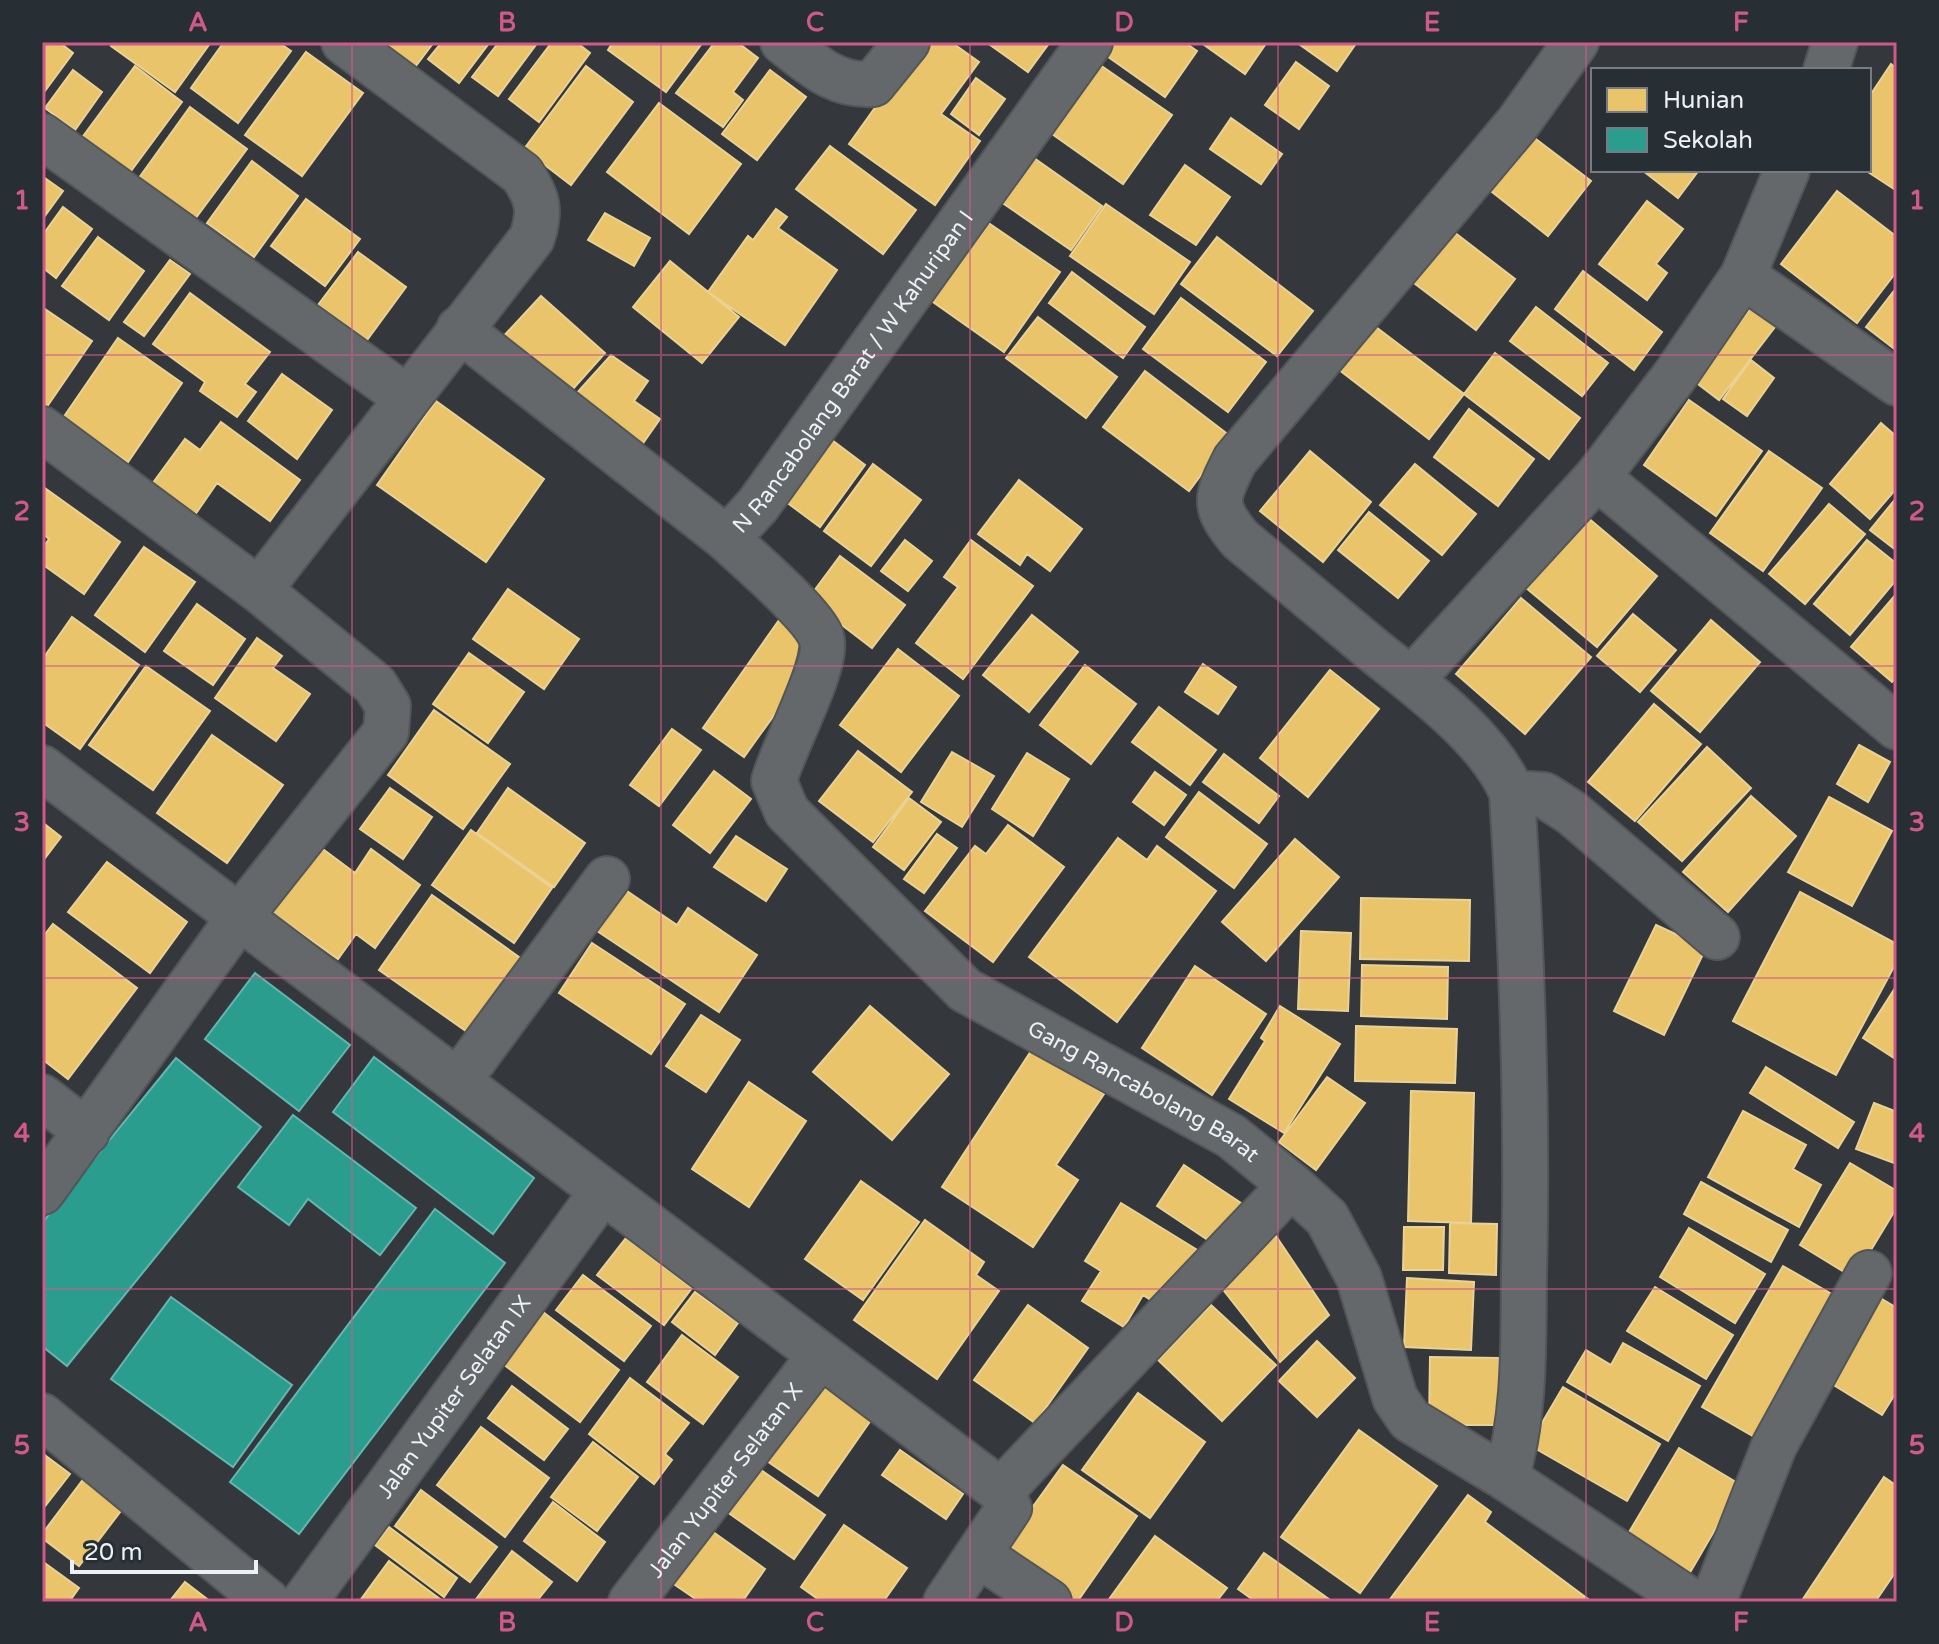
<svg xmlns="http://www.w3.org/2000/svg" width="1939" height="1644" font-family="'Varela Round',sans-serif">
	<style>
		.homes { fill: #e9c46a; stroke: #ead294; stroke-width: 2 }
		.schools { fill: #2a9d8f; stroke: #64b6ae; stroke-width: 2 }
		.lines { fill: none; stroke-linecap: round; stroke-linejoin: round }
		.minor-casing { stroke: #525659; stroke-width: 48 }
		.minor { stroke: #64686b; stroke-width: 44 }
		.grid { fill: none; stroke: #cf5989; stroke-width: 2; stroke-opacity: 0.55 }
		.labels { text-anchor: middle; stroke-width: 8; stroke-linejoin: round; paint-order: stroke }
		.street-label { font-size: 22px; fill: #ecf1f5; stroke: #272f35 }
		.neatline { fill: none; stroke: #cf5989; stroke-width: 3 }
		.grid-label { font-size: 26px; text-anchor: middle; font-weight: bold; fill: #cf5989 }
	</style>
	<rect width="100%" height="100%" fill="#34383c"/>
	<path class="homes" d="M42,42H59L73,53L42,95Z
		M114,42H211L175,92L111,46Z
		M224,42H278L291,51L238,123L191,88Z
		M381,42H434L415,67Z
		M442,42H490L459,83L428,59Z
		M499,42H538L498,96L472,77Z
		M552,42H576L590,53L539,122L509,99Z
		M613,42H703L666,92L608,50Z
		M715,42H737L758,58L733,92L743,100L723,127L676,93Z
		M922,42H951L979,62L941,114L980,141L935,205L849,144Z
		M986,42H1050L1028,72Z
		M1102,42H1184L1197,51L1165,97L1097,49Z
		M1200,42H1267L1245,74Z
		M1296,42H1357L1337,71Z
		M306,52L363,93L302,176L245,135Z
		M1093,60L1172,115L1123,184L1045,129Z
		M1296,62L1329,86L1299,129L1265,105Z
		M1891,64L1897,69V191L1865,170H1869V97Z
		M135,66L182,102L128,175L81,139Z
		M586,66L633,102L571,185L524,149Z
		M73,70L102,92L75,130L45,108Z
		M770,70L806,97L757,160L722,134Z
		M976,78L1005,99L979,135L951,114Z
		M659,103L741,164L689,234L607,172Z
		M190,107L247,149L192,223L136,182Z
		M1231,118L1282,154L1261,184L1210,149Z
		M1524,130L1591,181L1548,236L1482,184Z
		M830,146L916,210L883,254L796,189Z
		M1017,146L1102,206L1071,250L985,191Z
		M252,161L298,196L254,257L207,223Z
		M1185,165L1230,197L1196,245L1150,215Z
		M1642,170H1699L1678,198Z
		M42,176L63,191L42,220Z
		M1837,191L1897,237V271L1857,323L1781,264Z
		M306,199L360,239L325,286L271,246Z
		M1647,201L1683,229L1656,264L1667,273L1647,300L1599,264Z
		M1106,204L1190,262L1154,314L1070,256Z
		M63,207L92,229L56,278L42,267V236Z
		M776,209L787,217L778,228L837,270L785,345L708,292L748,236L753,240Z
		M971,211L1060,272L1004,352L916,290Z
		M605,213L650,238L634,266L588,240Z
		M1454,232L1515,279L1476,330L1414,283Z
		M98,237L144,271L109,320L62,286Z
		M1217,237L1313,311L1277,356L1181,284Z
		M358,252L406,287L367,340L318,305Z
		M170,260L190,274L144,336L124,322Z
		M670,261L739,317L702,363L633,307Z
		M1583,271L1662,332L1634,370L1555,309Z
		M1072,272L1145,327L1123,358L1049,303Z
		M1897,287V351L1866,327Z
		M190,293L270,352L245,384L256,392L237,417L200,391L205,382L153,344Z
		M541,296L605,353L564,399L499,341Z
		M1181,298L1266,362L1228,412L1143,349Z
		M42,307L92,341L46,408L42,405Z
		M1536,307L1608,363L1582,396L1510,341Z
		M1750,309L1775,327L1719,400L1694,381Z
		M1038,317L1117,377L1086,418L1006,358Z
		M1372,324L1464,394L1429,439L1338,369Z
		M118,338L182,383L128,462L63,418Z
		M1495,353L1580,418L1549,459L1464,394Z
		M611,355L648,381L634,401L660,419L634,456L565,406Z
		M1751,360L1774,378L1747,416L1723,399Z
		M1145,371L1230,436L1189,491L1103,427Z
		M282,374L332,410L297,459L248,421Z
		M1689,400L1762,451L1716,516L1644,465Z
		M436,401L544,479L486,562L377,485Z
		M1469,409L1534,459L1498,506L1434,457Z
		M221,422L300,480L270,521L217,483L190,522L147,491L185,439L200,450Z
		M1881,423L1897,437V488L1870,519L1830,484Z
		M820,431L865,465L820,527L774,493Z
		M1310,451L1371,502L1323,562L1260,511Z
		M1769,451L1822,488L1763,571L1710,533Z
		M873,464L921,500L871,566L824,531Z
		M1415,464L1476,514L1442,555L1380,505Z
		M1019,480L1082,529L1050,571L1027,554L1020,565L978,534Z
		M42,486L120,542L84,594L42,564V549L49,539L42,533Z
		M1897,497V551L1870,530Z
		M1829,504L1865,534L1805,604L1769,574Z
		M1369,512L1429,561L1398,598L1338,550Z
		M1587,517L1657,576L1597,647L1526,588Z
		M905,540L932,561L908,591L881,571Z
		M971,540L1033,586L963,679L916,643L958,587L944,577Z
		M1867,540L1897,564V579L1850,635L1814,604Z
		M144,547L195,582L145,652L95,615Z
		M840,556L905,605L872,648L808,599Z
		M508,589L579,639L544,689L473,639Z
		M1897,593V677L1892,682L1851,647Z
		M1521,598L1591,657L1525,734L1456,674Z
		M197,604L245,639L213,685L164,651Z
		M1633,614L1676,650L1640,692L1597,656Z
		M1032,615L1078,652L1029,712L983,675Z
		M782,616L816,639L805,672L744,757L703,728Z
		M72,617L139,665L80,749L42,722V660Z
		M1711,620L1760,662L1700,732L1651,691Z
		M257,638L282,656L273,668L310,694L276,741L215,698Z
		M898,649L959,696L901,772L840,725Z
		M469,653L524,692L488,743L433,704Z
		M1203,664L1236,687L1218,714L1185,692Z
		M1085,665L1136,704L1091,764L1040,725Z
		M146,666L210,711L153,790L89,745Z
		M1330,670L1379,709L1308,797L1260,758Z
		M1654,704L1701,744L1635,821L1588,782Z
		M1159,707L1216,750L1190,785L1132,742Z
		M434,710L510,764L463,829L388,775Z
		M672,729L701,750L659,806L630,785Z
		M212,735L283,785L227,863L157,813Z
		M1859,745L1890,762L1868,802L1837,784Z
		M1707,747L1751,788L1682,861L1638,822Z
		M858,751L912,792L873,842L819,801Z
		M952,752L994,776L962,827L921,802Z
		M1027,753L1069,779L1033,836L992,809Z
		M1224,754L1279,796L1259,823L1203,782Z
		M714,771L751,799L710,853L673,825Z
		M1155,772L1186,795L1164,825L1133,802Z
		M390,788L432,817L403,859L360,829Z
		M508,788L585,843L554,887L477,833Z
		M1199,792L1267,844L1234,888L1166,837Z
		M1751,796L1796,836L1728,912L1683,872Z
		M1829,797L1892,831L1852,906L1788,872Z
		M909,798L941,822L904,870L873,847Z
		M42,822L61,837L42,862Z
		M1008,825L1064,867L993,962L925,911L975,846L986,854Z
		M471,830L552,888L514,943L432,885Z
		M937,834L957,848L924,893L904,879Z
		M736,836L787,869L766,901L714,867Z
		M1118,838L1147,860L1157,846L1216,891L1117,1022L1029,957Z
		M1295,839L1339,877L1266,961L1222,922Z
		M312,841L355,873L371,849L420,885L375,948L356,934L338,959L265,907Z
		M107,862L187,922L150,973L68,912Z
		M624,889L677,925L688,908L757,955L719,1012L597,931Z
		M1800,892L1897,944V961L1836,1075L1733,1021Z
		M432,895L526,962L473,1036L379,970Z
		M1361,898L1470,900L1469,961L1360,959Z
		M53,924L137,988L68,1079L42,1059V938Z
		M1656,925L1706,948L1664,1035L1614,1011Z
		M1301,931L1351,933L1348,1011L1298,1009Z
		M592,943L685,1004L651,1054L559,993Z
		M1362,965L1448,967L1447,1019L1361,1016Z
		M1195,966L1266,1014L1212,1095L1142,1048Z
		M1897,985V1060L1863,1038Z
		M870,1006L949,1074L892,1140L813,1072Z
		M1280,1006L1340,1044L1284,1133L1229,1099L1265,1041L1261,1038Z
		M701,1015L740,1040L706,1092L666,1066Z
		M1356,1026L1457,1029L1455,1083L1355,1081Z
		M1033,1048L1104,1094L1056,1165L1078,1180L1033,1247L942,1187Z
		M1766,1067L1854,1122L1838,1148L1750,1093Z
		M1327,1077L1365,1103L1316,1170L1279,1142Z
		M749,1082L806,1121L749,1207L692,1169Z
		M1411,1091L1474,1093L1471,1223L1408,1221Z
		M1874,1103L1897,1112V1164L1856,1149Z
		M1743,1111L1806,1145L1793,1169L1821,1185L1799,1227L1708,1177Z
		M1850,1163L1897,1191V1207L1854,1278L1800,1245Z
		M1184,1165L1244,1205L1217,1246L1157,1206Z
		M861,1181L919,1222L863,1300L805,1259Z
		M1701,1182L1788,1230L1771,1262L1684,1214Z
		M1121,1203L1199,1251L1163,1308L1143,1295L1124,1327L1082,1301L1101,1271L1085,1261Z
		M925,1220L984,1262L976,1275L999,1291L937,1379L854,1320Z
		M1450,1223L1497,1224L1496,1275L1449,1273Z
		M1404,1227H1444L1443,1270H1403Z
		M1689,1228L1765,1274L1735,1323L1660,1277Z
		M1276,1236L1329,1315L1280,1362L1217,1282Z
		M626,1238L692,1288L664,1325L597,1275Z
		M1783,1266L1837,1297L1756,1438L1702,1407Z
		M583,1275L651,1326L624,1361L556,1310Z
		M1407,1278L1474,1282L1471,1350L1404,1347Z
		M1655,1287L1733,1335L1706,1379L1627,1331Z
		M695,1292L738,1323L715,1355L672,1322Z
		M1877,1296L1897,1308V1391L1882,1415L1827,1381Z
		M1028,1305L1088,1348L1035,1423L974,1380Z
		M1211,1305L1276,1365L1222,1421L1158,1360Z
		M543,1312L619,1370L580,1422L503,1364Z
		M682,1335L738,1377L703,1424L647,1382Z
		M1317,1341L1355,1378L1317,1417L1279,1381Z
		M1623,1343L1700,1386L1668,1441L1567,1382L1586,1350L1611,1365Z
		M1430,1357L1499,1358L1500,1425H1429Z
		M630,1378L689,1423L665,1454L672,1460L654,1484L589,1434Z
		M818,1383L871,1420L818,1496L764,1459Z
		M512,1386L568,1429L544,1460L488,1418Z
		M1563,1387L1660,1444L1627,1501L1529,1445Z
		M1138,1393L1205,1442L1150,1518L1082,1470Z
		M481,1427L549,1478L505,1537L437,1485Z
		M1359,1430L1437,1486L1360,1593L1281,1537Z
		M593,1442L638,1477L597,1531L551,1497Z
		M1679,1448L1741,1485L1688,1576L1625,1539Z
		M900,1450L963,1494L946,1519L882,1475Z
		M42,1453L70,1474L42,1510Z
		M751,1463L825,1515L794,1559L720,1507Z
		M1063,1465L1137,1516L1077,1602L1001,1551Z
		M88,1473L127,1503L79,1566L42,1538V1534Z
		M1884,1477L1897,1486V1570L1875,1602H1801Z
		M421,1490L497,1547L470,1582L395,1526Z
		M1468,1495L1491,1512L1485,1522L1592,1602H1388Z
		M553,1502L605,1542L577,1581L524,1541Z
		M699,1522L765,1569L742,1602H700L662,1576Z
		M844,1525L907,1568L883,1602H822L801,1587Z
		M389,1527L457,1578L444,1597L375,1545Z
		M1155,1536L1227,1588L1216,1602H1107Z
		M512,1551L552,1582L536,1602H474Z
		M1264,1553L1333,1602H1256L1238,1589Z
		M42,1561L79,1588L69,1602H42Z
		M389,1561L444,1602H359Z
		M185,1582L211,1602H169Z"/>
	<path class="schools" d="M255,973L350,1045L299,1111L205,1039Z
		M374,1057L534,1178L493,1234L333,1112Z
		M176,1058L261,1127L67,1366L42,1346V1223Z
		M293,1115L416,1208L380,1255L308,1199L289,1225L238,1187Z
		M435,1209L505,1263L299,1534L230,1482Z
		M171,1297L292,1385L233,1467L111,1379Z"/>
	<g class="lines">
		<defs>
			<g id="minor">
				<path d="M783,42C812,64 835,87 873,84L907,42"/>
				<path d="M1826,70L1835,42"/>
				<path d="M42,136L406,397"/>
				<path d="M1743,276L1897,383"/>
				<path id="s1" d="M459,329L727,539L758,505L1090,42"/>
				<path d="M42,429L259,590"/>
				<path d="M1597,477L1897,727"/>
				<path id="s2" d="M727,539C748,559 812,613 821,637C831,661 782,749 774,781L787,812L965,990L1231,1136L1291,1185L1327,1218L1359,1278L1395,1398L1410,1420L1506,1478L1692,1602"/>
				<path d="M1411,680L1597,477L1674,377L1743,276L1787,170"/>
				<path d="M42,768L1001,1491L1009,1508L946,1602"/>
				<path d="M1512,793L1544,795L1572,813L1717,937"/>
				<path d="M458,1081L607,879"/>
				<path d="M42,1097L87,1132"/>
				<path d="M42,1192L241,915L386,732L388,706L375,685L259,590L532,238C541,210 538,198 522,174L344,42"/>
				<path d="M42,1416L268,1602"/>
				<path d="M1506,1478C1526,1413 1523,1341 1524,1273C1528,1113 1522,953 1512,793C1489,737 1419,687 1372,649C1328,612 1284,576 1240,539C1212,505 1216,498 1235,460L1518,123L1576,42"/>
				<path d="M1001,1491L1291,1185"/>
				<path d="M979,1555L1049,1602"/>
				<path id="s3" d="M304,1602L602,1192"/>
				<path id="s4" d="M631,1602L819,1357"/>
				<path d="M1713,1602L1774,1446L1869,1273"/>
			</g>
		</defs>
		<use href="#minor" class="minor-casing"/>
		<use href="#minor" class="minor"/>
	</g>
	<path class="grid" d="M352,42V1602M661,42V1602M970,42V1602M1278,42V1602M1586,42V1602M42,355H1897M42,666H1897M42,978H1897M42,1289H1897"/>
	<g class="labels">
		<g class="street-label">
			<text dy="8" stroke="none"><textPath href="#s1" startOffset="550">N Rancabolang Barat / W Kahuripan I</textPath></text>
			<text dy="8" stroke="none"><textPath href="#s2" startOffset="780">Gang Rancabolang Barat</textPath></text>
			<text dy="8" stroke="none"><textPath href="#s3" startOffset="254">Jalan Yupiter Selatan IX</textPath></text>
			<text dy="8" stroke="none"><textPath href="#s4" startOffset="154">Jalan Yupiter Selatan X</textPath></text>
		</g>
	</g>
	<rect width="1939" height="1644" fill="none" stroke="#272f35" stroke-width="88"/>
	<rect x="1591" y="68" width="280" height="104" fill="#272f35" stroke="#767d82" stroke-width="2"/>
	<rect x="1607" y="88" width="40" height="24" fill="#e9c46a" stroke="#767d82" stroke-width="2"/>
	<text x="1663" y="108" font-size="24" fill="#ecf1f5">Hunian</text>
	<rect x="1607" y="128" width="40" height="24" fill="#2a9d8f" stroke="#767d82" stroke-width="2"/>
	<text x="1663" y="148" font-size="24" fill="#ecf1f5">Sekolah</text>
	<path d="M72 1560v12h184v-12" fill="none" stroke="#ecf1f5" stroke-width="4"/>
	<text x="84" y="1560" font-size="24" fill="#ecf1f5" stroke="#272f35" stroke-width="6" paint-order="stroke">20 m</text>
	<rect x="44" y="44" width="1851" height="1556" class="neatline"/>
	<g class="grid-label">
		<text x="198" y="31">A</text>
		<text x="507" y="31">B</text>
		<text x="815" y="31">C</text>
		<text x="1124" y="31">D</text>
		<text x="1432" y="31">E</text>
		<text x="1741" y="31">F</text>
		<text x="22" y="209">1</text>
		<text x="1917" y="209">1</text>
		<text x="22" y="520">2</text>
		<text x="1917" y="520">2</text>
		<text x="22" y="831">3</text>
		<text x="1917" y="831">3</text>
		<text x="22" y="1142">4</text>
		<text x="1917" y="1142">4</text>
		<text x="22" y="1454">5</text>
		<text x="1917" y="1454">5</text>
		<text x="198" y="1631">A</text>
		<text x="507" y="1631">B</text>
		<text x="815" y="1631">C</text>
		<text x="1124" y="1631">D</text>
		<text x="1432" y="1631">E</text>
		<text x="1741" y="1631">F</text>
	</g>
</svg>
